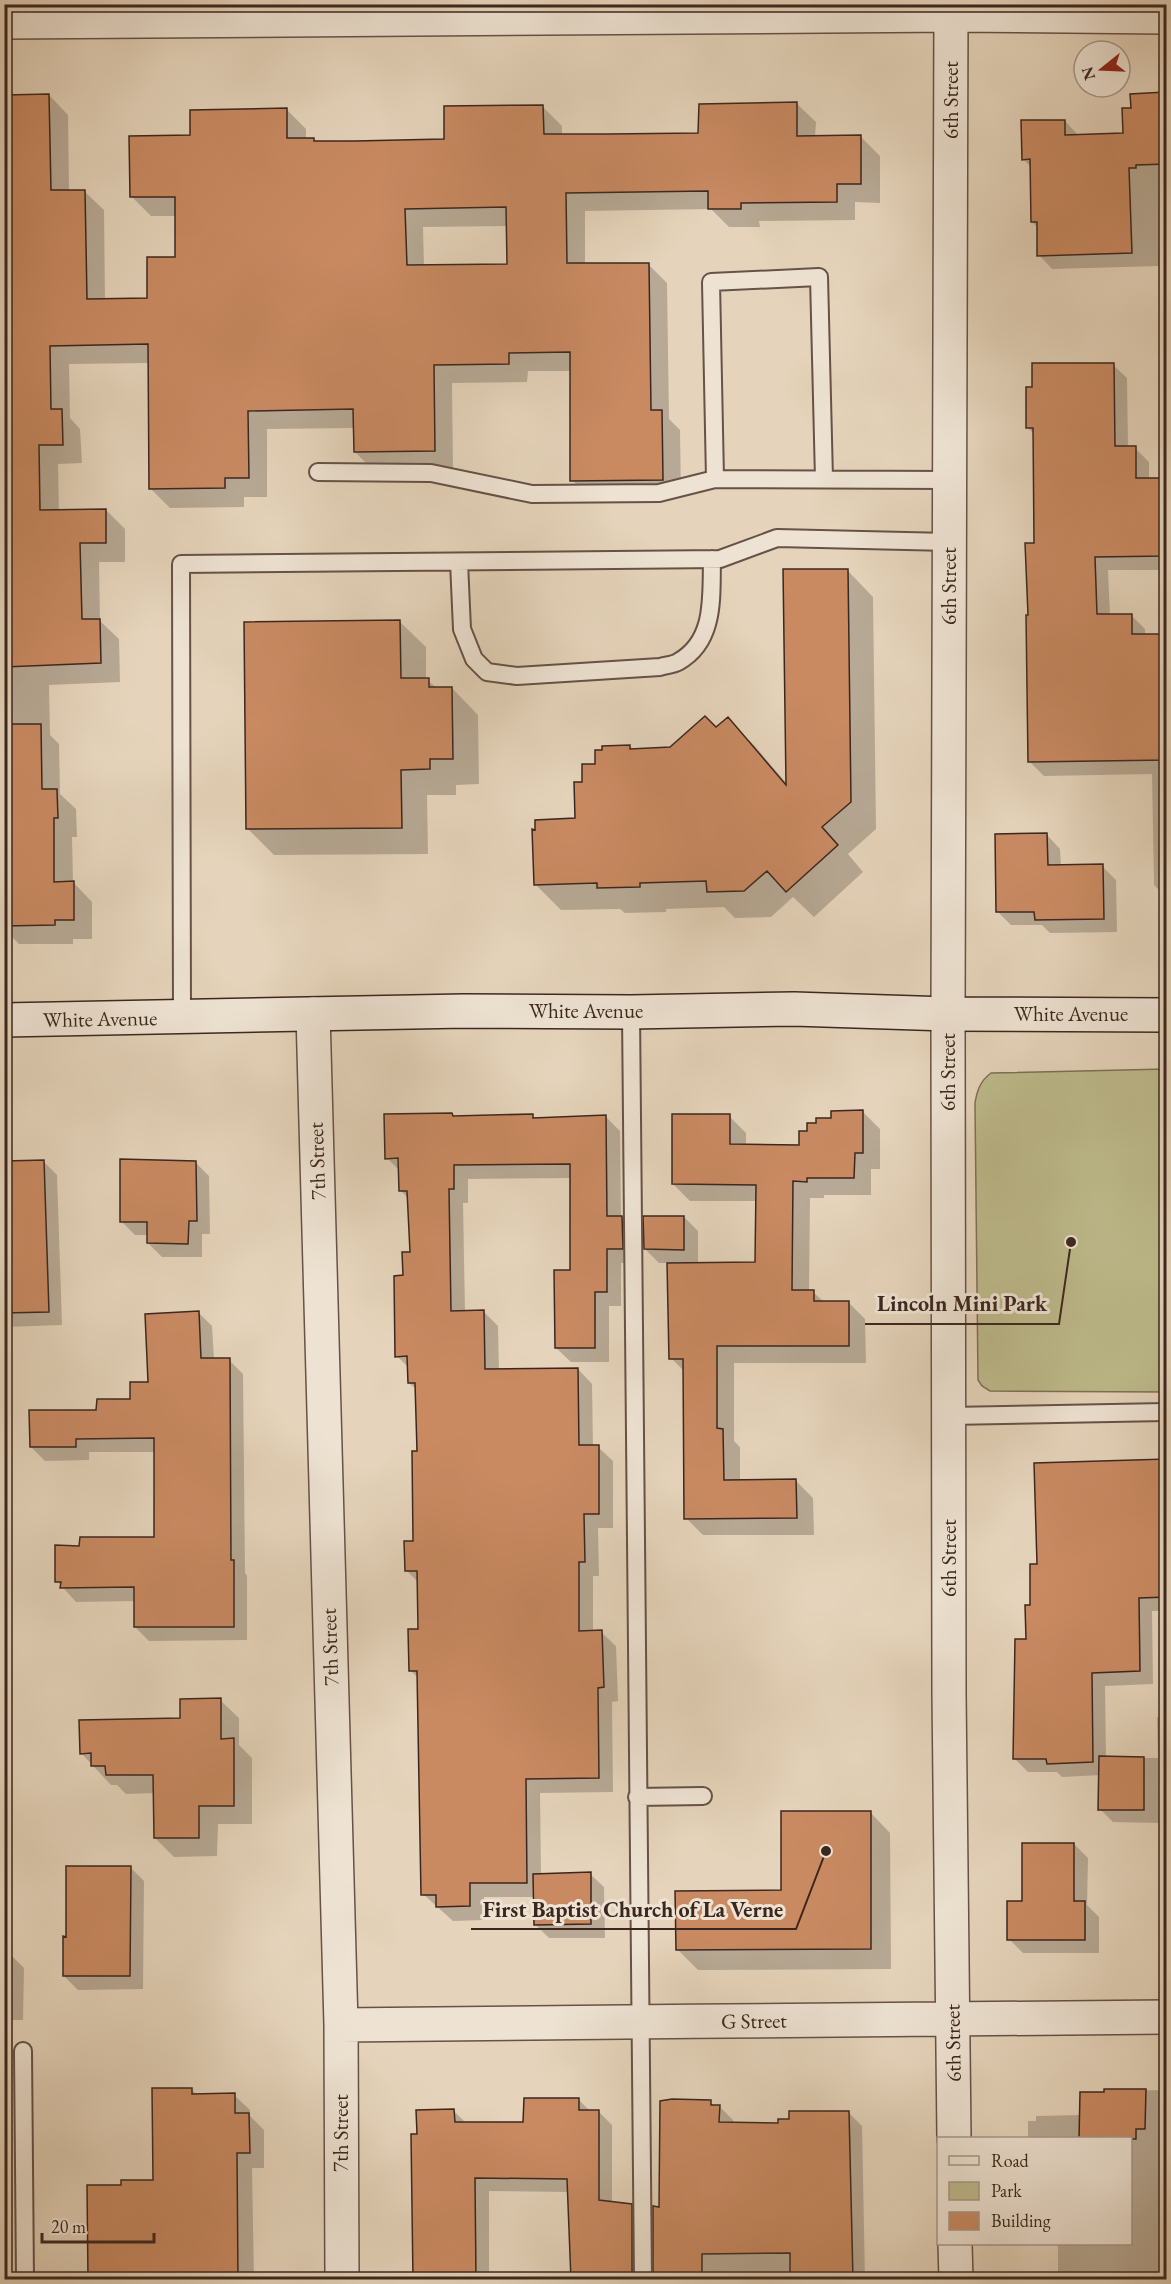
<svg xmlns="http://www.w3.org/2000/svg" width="1171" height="2284" font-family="'EB Garamond',serif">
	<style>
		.green { fill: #bdba8b; stroke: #7c7055; stroke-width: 1.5 }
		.shadow { fill: #0003; fill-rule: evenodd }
		.building { fill: #c98a62; stroke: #3b271f; stroke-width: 1.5; fill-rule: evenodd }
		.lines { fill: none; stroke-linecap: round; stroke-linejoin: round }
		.service-casing { stroke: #665246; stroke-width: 20 }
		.minor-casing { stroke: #665246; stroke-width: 36 }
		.secondary-casing { stroke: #3b271f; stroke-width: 36 }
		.service { stroke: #eee3d3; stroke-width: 16 }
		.minor { stroke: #eee3d3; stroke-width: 33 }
		.secondary { stroke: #eee3d3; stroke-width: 33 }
		.labels { text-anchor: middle; stroke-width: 6; stroke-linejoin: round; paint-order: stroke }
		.street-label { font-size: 21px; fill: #3b271f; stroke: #eee3d3 }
		.leader { fill: none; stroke: #3b271f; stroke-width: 2 }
		.callout-dot { fill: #3b271f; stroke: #eee3d3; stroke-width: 2 }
		.callout-label { font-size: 22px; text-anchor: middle; font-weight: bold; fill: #3b271f; stroke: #eee3d3; stroke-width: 6; stroke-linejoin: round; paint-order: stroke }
	</style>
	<rect width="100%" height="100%" fill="#e5d4bb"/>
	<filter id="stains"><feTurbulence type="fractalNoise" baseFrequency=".00333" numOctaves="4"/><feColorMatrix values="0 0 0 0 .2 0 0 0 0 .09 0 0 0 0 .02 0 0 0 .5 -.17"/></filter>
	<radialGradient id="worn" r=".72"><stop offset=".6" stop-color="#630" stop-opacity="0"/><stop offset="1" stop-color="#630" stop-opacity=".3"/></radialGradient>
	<path class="green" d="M1166,1069V1392L990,1391L982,1386L978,1380L975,1103C977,1091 980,1081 991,1073Z"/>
	<path class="shadow" d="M1164,94L1166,96V348L1159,340L1160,266L1052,269L1039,255L1038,228L1032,222L1031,167L1023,159L1065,121L1078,135L1124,134L1132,109Z
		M49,95L68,115L69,191H84L104,210L105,300H149L177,258L176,216H151L132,197L192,136L287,110L306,129V139H313L317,142L446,141L543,107L562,126V135L700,134L796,103L816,122L815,137H861L880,156V203L855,202V220L759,221L760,227H729L711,209L585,211V265L648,264L667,283L669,419L680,430L681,498L591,499L572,480L571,371H528L527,382L452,383L453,470L374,471L355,452V428L267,429V497H244V507L170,508L151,489L150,363L69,364L70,418L80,429L82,463L58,464L59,511L106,510L125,529V562H99L100,621L119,639L120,682L49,685L50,735L59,744L60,794L76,809L77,837H72L73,882L92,902V939H73V944H19L4,929V118ZM508,226L509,266H424L423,227Z
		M1113,365L1127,378L1128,448H1135L1149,462V479H1166V570H1108L1110,616L1131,615L1145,629V635H1166V897L1154,885L1152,774L1044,776L1030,762V617L1036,544L1035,435L1027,427Z
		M847,570L873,597L876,829L848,854L863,872L814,917L793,897L771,917L735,918L724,907L666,909V912L625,913L620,909L561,910L535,884L576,820L583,784L596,765L630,746L634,751L671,748L716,729L727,719L754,745L787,784Z
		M399,621L426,647V679L438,689L452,688L478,715L479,784L456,785V795H427L428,854L274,855L248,829Z
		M1047,835L1060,849L1061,866H1102L1116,880L1117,932L1050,933L1042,925H1011L997,911Z
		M863,1112L880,1129V1169H871V1195H824V1198H810L809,1292H813L824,1302H848L865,1319L866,1363H734V1441L740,1447V1481H796L813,1498L814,1535H703L686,1518L685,1372L671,1358L669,1263H659L645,1249L684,1217L698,1231V1264H756L757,1201H690L673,1184L729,1116L746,1133V1146H801L809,1132L817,1124Z
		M452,1114L455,1117L533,1116L536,1119L605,1116L620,1131L621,1216L636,1232L637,1263H621V1306H609V1362H571L556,1348L571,1271L572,1178L468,1179V1203H463L465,1312L483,1311L498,1326L499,1371L578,1369L592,1384L593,1447H598L613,1461V1528H598L599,1576H593V1632H601L616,1646L618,1701L612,1702L613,1792L540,1793L541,1875L590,1874L604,1887L605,1938H549L535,1924V1897H484V1920L453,1921L423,1894L419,1679L411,1671L420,1630L419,1583L406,1570L414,1542L419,1452L417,1390L409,1383V1368L397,1356L404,1277L411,1253L409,1199L400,1190V1171L387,1158Z
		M43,1161L57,1175L62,1325L4,1327V1163Z
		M195,1162L209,1176L210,1234H202V1257H162L148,1243V1235H135L121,1221Z
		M198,1312L212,1326L214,1360H229L243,1374L245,1573L247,1576V1640L149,1641L135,1627L136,1601L76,1602L57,1581L81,1547L155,1538V1452H89V1460L45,1461L31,1447L98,1411L131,1400L150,1383Z
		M1162,1431H1166V1611H1152L1153,1684L1105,1686L1106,1758H1158L1157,1717H1166V1883L1160,1876L1159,1823L1113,1822L1100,1809V1775L1062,1777L1057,1772H1028L1014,1758L1031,1606L1039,1566L1163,1461Z
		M4,1623L9,1628L10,1683H4Z
		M220,1700L239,1718V1745L252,1758V1824H218L217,1856L174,1857L155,1838V1793L126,1794L117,1785H111L81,1753L182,1720Z
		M870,1812L890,1833L891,1969L698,1970L677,1949L783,1892Z
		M1074,1844L1088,1858L1087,1905L1099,1917V1953H1023L1009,1939L1024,1902Z
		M130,1867L144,1881L143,1989L78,1990L64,1976L67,1938Z
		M4,1954H10L24,1968L23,2020H4Z
		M191,2089L197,2095H234L250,2110V2116L264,2130V2168H252L254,2280H89L123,2186L155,2182Z
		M1166,2090V2280H1042L1058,2277V2244H1130V2138H1028V2121H1036V2116L1081,2115L1106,2094L1105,2091Z
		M579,2100L590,2111H598L612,2125V2203L631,2205L645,2219L646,2280H572L569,2192L489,2191V2280H415L418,2136L454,2111L467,2124H525Z
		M710,2102L715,2106H719L733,2120V2124L779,2125L848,2112L862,2126L865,2280H655L661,2208Z"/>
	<path class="building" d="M1165,92L1167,164L1136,165V168H1129L1132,253L1037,256V222H1031L1030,159L1022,160L1021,120H1065V135L1123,133L1122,108H1131L1130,94Z
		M49,94L51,190H85L87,299L147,298V257H175V197H130L129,136L190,135V110L287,108V138H314V141H355L444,139V106L543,105L544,134H608L698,133L699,104L797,102V136L861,135V184H837V202L741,203V209H708V191L566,193L567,263H649L651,410H662L663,480L570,481V352L509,353V364L434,365L435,451L354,452L353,409L248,411L249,478H225V488L149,489L148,344L50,346L51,409H62L63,445H39L40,510L106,509V543H80L82,619H100L101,663L4,667L5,95ZM506,207L507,264L407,265L405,209Z
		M1032,363H1114L1115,446H1136V478H1167L1166,556L1095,557L1097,614H1132V634H1167V760L1028,762L1026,615H1028L1025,543H1034L1033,428H1026V387H1032Z
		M783,569H848L851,802L822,827L838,845L786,892L767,871L744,891L707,892L706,881L640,883V887L597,888V883L534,885L532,829L535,830V820L575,818L574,782H582V764H595V750H602V746L630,745V749L670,747L705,716L716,727L728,717L786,785Z
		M400,620L401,678H429V687H452L453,759H430V769L401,770L402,828L246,829L244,622Z
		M4,724H41L42,789H57L58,818H54V882L74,881V920H55V925L4,926Z
		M1047,833L1048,865L1103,864L1104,919L1035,920L1034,912H996L995,834Z
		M863,1110V1153H855L854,1178H807V1182L793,1181L792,1290H814V1301H849V1346H717V1428L723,1429L724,1480L796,1479L797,1518L684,1519L683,1359H669L667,1263L755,1262L756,1185L672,1184V1114H730V1144L799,1145V1131H807V1123H816V1118H831V1111Z
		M452,1113L453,1116L533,1114V1118L606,1115L607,1216H622L623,1249H607V1292H595V1348H555L554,1270H570V1164L454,1165V1189H449L451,1311L484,1310L485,1369L578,1368L579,1445H599V1514H584L585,1562H579V1631L602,1630L604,1687L598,1688L599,1778L526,1779L527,1883H470V1906L436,1907V1895H421L417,1671H409L408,1629H418L417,1571H405L404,1541H413L412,1451H417L415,1383H408L407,1356L395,1357L394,1276L403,1275L402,1252H410L407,1191H399L398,1158L385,1159L384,1114Z
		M120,1159L196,1161L197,1221H189L188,1244L147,1243V1222H120Z
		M44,1160L49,1312L4,1313V1161Z
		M643,1216H684V1250L644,1249Z
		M199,1311L201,1358H230L231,1560H234V1627H134V1587L60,1588L61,1582H55V1545L79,1546L80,1537H154V1438L76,1439V1447H30L29,1410H96L97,1399H130V1382H148L145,1314Z
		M1167,1459V1597L1139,1598L1140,1671L1092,1673L1093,1762L1047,1764L1046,1759H1013L1015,1639H1026L1025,1605H1030V1564H1037L1034,1463Z
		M221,1698V1739L234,1738V1806H199V1838H154L153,1775H106L105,1766H91V1753L80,1754L79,1720L180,1718V1699Z
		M1099,1756L1144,1757V1810H1098Z
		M781,1811H871V1949L676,1950L675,1891L781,1890Z
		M1022,1843H1074V1901H1085V1940H1007V1901H1022Z
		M66,1866H131L130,1976H63V1936L66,1937Z
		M591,1872V1924L534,1925L533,1874Z
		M152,2088H192V2094L235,2093V2113H249L250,2153H237L238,2280H88L87,2185H121V2180H153Z
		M1104,2089H1146L1145,2129H1136V2139H1079L1080,2092H1104Z
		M524,2098H579V2110H599V2200L632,2204V2280H571L567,2179L475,2178L476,2280H413L411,2134H417L416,2110L454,2109L455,2122H523Z
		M672,2099L711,2100V2105H720L719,2122L778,2123V2119H789V2111H849L853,2280H790V2253L702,2254V2280H653V2206L659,2207L660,2101Z"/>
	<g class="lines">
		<defs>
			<path id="service" d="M318,472L431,473L532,494L659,493L715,479L949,480
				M715,479L711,282L819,277L824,479
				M459,562L462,629L474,659L487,672L517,676L660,667C666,665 673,665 678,662C716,641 711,596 712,559
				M631,1012L643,2280
				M182,1018L181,564L720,559L777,538L949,542
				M949,1416L1166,1412
				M637,1797L703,1796
				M23,2051L25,2280"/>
			<path id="minor" d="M951,4L948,1014L949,1693L954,2138
				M4,22L952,15L1166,17
				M313,1014L341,2025L342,2280
				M341,2025C616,2023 891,2018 1166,2017
				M955,2244L956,2280"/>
			<path id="secondary" d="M4,1020L464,1011L631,1012L794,1009L948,1014L1166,1015"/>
		</defs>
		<use href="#service" class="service-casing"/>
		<use href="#minor" class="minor-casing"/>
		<use href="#secondary" class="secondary-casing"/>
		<use href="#service" class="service"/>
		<use href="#minor" class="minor"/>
		<use href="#secondary" class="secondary"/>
	</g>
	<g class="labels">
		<g class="street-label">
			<text transform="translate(951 100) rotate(-90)" y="7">6th Street</text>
			<text transform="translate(949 586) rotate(-90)" y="7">6th Street</text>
			<text x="586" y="1018">White Avenue</text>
			<text x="1071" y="1021">White Avenue</text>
			<text transform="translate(100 1019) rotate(-1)" y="7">White Avenue</text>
			<text transform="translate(948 1072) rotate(-90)" y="7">6th Street</text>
			<text transform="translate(317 1161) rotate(-92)" y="7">7th Street</text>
			<text transform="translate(949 1558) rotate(-90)" y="7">6th Street</text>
			<text transform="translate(330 1647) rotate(-92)" y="7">7th Street</text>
			<text transform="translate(754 2021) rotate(-1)" y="7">G Street</text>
			<text transform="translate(953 2043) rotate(-91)" y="7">6th Street</text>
			<text transform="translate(341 2133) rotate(-90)" y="7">7th Street</text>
		</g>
	</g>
	<path class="leader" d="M1071 1242L1059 1324H865M826 1851L796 1929H471"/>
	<g class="callout-dot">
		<circle cx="1071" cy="1242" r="6"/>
		<circle cx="826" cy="1851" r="6"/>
	</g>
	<g class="callout-label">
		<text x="962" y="1311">Lincoln Mini Park</text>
		<text x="633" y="1917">First Baptist Church of La Verne</text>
	</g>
	<rect width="1171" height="2284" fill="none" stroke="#e5d4bb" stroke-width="24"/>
	<rect x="6" y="6" width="1159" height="2272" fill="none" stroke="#3b271f" stroke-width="3"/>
	<rect x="12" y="12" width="1147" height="2260" fill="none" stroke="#3b271f" stroke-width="1.5"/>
	<rect x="937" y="2137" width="195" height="108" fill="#eee3d3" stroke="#a6988b" stroke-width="1.5"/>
	<rect x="949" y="2156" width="30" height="9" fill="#eee3d3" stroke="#a6988b" stroke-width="1.5"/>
	<text x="991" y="2167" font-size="18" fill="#3b271f">Road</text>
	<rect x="949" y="2182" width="30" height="18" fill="#bdba8b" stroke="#a6988b" stroke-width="1.5"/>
	<text x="991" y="2197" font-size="18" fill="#3b271f">Park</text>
	<rect x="949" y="2212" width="30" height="18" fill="#c98a62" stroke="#a6988b" stroke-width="1.5"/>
	<text x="991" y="2227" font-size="18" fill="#3b271f">Building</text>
	<g transform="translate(1102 69) rotate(252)"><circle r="28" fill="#eee3d3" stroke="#a6988b" stroke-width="1.5"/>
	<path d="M0-4.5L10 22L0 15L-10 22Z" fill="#8f2418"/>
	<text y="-9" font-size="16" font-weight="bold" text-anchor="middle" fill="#3b271f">N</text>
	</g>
	<path d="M42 2233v9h112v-9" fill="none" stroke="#3b271f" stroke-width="3"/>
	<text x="51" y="2233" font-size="18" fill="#3b271f" stroke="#eee3d3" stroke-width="4.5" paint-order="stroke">20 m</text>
	<rect width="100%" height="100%" filter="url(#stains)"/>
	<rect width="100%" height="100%" fill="url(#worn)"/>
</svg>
